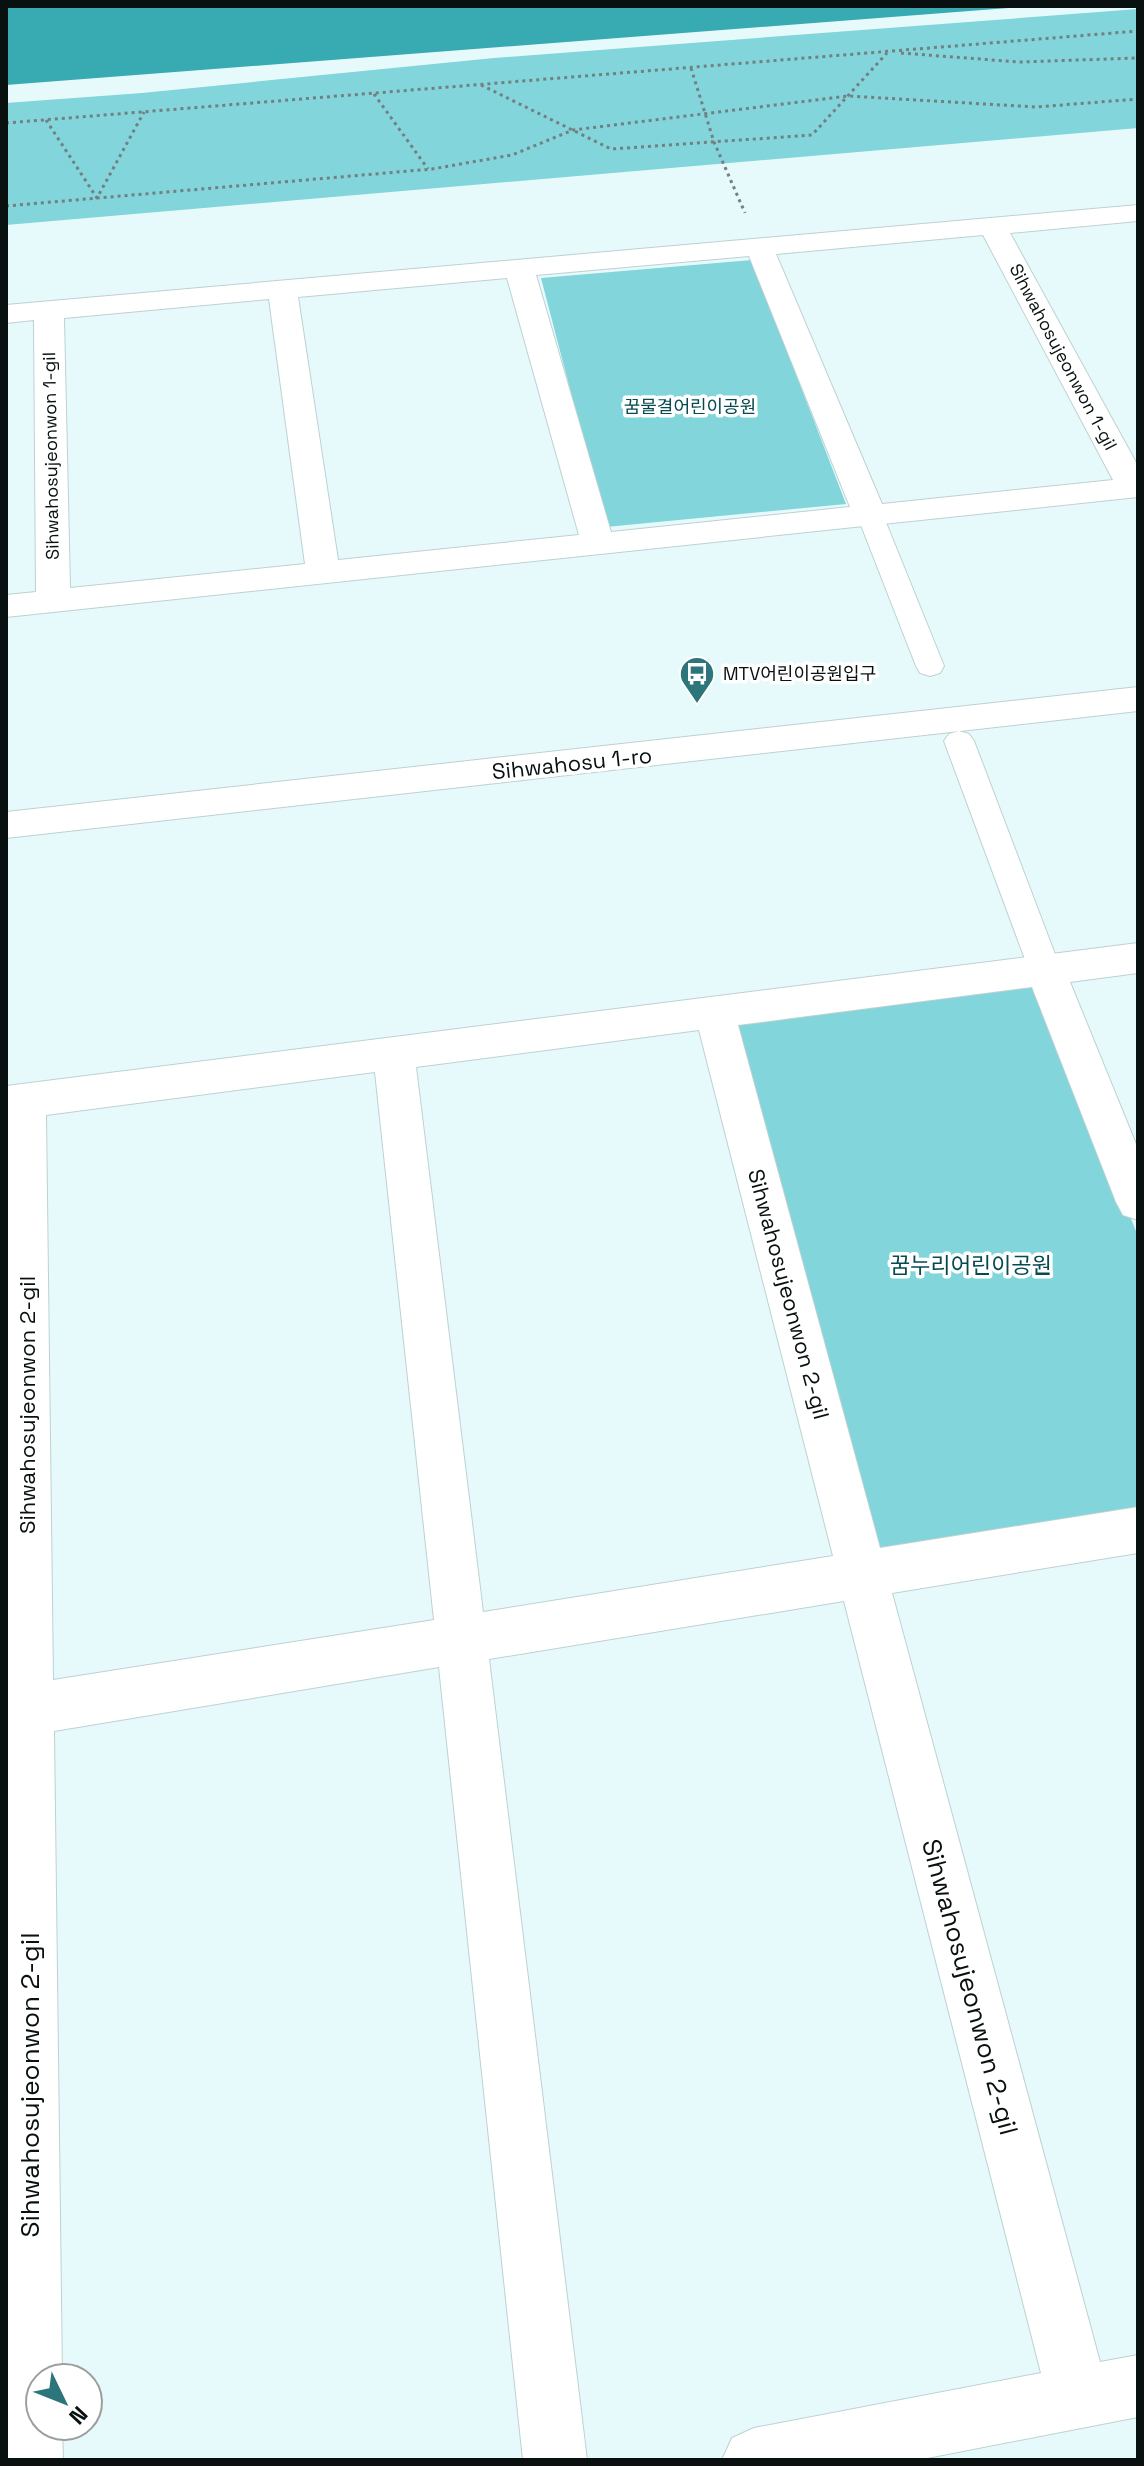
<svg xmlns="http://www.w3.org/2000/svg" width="1144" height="2466" font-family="'Space Grotesk','Noto Sans KR',sans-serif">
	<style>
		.green { fill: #81d5db }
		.water { fill: #38aab2 }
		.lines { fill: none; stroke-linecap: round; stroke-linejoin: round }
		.pedestrian-casing { stroke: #bed1d2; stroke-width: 2 }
		.minor-casing { stroke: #bed1d2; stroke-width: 2 }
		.secondary-casing { stroke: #bed1d2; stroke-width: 2 }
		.path { stroke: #738081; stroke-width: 3; stroke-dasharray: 3 4; stroke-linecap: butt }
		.pedestrian { fill: #fff; fill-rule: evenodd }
		.minor { fill: #fff; fill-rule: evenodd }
		.secondary { fill: #fff; fill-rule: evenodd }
		.labels { text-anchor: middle; stroke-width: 7; stroke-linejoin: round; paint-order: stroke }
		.far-street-label { font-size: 18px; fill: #091010; stroke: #fff }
		.far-park-label { font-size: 18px; fill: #044a4f; stroke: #fff }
		.far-poi-label { font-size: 18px; fill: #091010; stroke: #fff; text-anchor: start }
		.street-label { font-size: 22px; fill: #091010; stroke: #fff }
		.park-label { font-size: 22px; fill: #044a4f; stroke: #fff }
		.near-street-label { font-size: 26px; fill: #091010; stroke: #fff }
	</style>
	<rect width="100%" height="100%" fill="#e6fafb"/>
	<path class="green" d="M1138,9V128L6,225V103L142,93L494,58Z
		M752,260L846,504L606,527L541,278Z
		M1034,979L1138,1236V1508L880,1550L731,1020Z"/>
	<path class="water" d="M6,6H1034L6,85Z"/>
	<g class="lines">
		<defs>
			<path id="pedestrian" d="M870,507L879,509L883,515L944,666L940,673L930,676L920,673L916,666L857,515L861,509Z
				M959,731L969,734L974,741L1061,970L1057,979L1045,982L1033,979L1029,970L944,741L949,734Z"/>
			<path id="minor" d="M1138,205V221L1010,233L1138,466V497L6,617V595L36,592L34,320L6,323V305ZM983,235L1113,480L882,504L776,254ZM749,256L850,507L611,532L536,275ZM507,278L579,535L338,560L298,297ZM269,299L305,564L70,588L64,318Z
				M1138,943V973L1070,982L1138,1149V1220L1123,1215L1116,1202L1032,987L738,1025L880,1548L1138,1507V1553L892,1593L1100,2362L1138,2355V2417L917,2460H722L732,2438L754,2428L1041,2373L844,1601L489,1659L587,2460H523L439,1667L54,1731L62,2378H40V2426H62L63,2460H6V1086ZM699,1030L833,1556L483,1612L416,1067ZM375,1072L434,1620L53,1680L46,1115Z"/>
			<path id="secondary" d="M1138,687V711L6,838V812Z"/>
		</defs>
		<use href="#pedestrian" class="pedestrian-casing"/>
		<use href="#minor" class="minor-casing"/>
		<use href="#secondary" class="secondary-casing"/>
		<path class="path" d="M901,53L1019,62L1138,58
			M691,68L714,142L745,213
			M481,85L611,149L812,135L887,53
			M374,94L428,169
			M46,120L97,198L144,112
			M6,123L1138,31
			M6,206L432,169L512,155L573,130L848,96L1036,107L1138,99"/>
		<use href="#pedestrian" class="pedestrian"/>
		<use href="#minor" class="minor"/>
		<use href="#secondary" class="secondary"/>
	</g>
	<defs>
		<symbol id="bus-pin" viewBox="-11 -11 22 30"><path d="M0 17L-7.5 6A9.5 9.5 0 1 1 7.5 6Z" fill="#2c757b" stroke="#fff"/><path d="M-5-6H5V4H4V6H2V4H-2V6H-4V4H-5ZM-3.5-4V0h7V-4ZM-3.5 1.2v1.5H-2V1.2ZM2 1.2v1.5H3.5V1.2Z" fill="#fff"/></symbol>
	</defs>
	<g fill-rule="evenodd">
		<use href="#bus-pin" x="677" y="654" width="40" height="54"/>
	</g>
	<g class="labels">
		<g class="far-street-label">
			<text transform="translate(1063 357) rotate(62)" y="6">Sihwahosujeonwon 1-gil</text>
			<text transform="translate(51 456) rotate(-91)" y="6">Sihwahosujeonwon 1-gil</text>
		</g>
		<g class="far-park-label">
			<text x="690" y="413">꿈물결어린이공원</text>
		</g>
		<g class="far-poi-label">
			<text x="723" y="680">MTV어린이공원입구</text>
		</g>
		<g class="street-label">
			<text transform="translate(572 763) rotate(-6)" y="8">Sihwahosu 1-ro</text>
			<text transform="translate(789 1294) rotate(75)" y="8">Sihwahosujeonwon 2-gil</text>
			<text transform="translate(27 1405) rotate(-90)" y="8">Sihwahosujeonwon 2-gil</text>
		</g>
		<g class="park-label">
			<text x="971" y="1273">꿈누리어린이공원</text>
		</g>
		<g class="near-street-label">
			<text transform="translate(970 1987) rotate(75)" y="9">Sihwahosujeonwon 2-gil</text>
			<text transform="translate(30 2085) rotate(-90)" y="9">Sihwahosujeonwon 2-gil</text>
		</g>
	</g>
	<rect width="1144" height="2466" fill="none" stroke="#091010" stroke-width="16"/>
	<g transform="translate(64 2402) rotate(133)"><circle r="38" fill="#ffffff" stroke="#9d9f9f" stroke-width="2"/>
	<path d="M0-6L14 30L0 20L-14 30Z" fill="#2c757b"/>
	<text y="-12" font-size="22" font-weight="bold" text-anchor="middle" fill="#091010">N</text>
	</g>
</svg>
